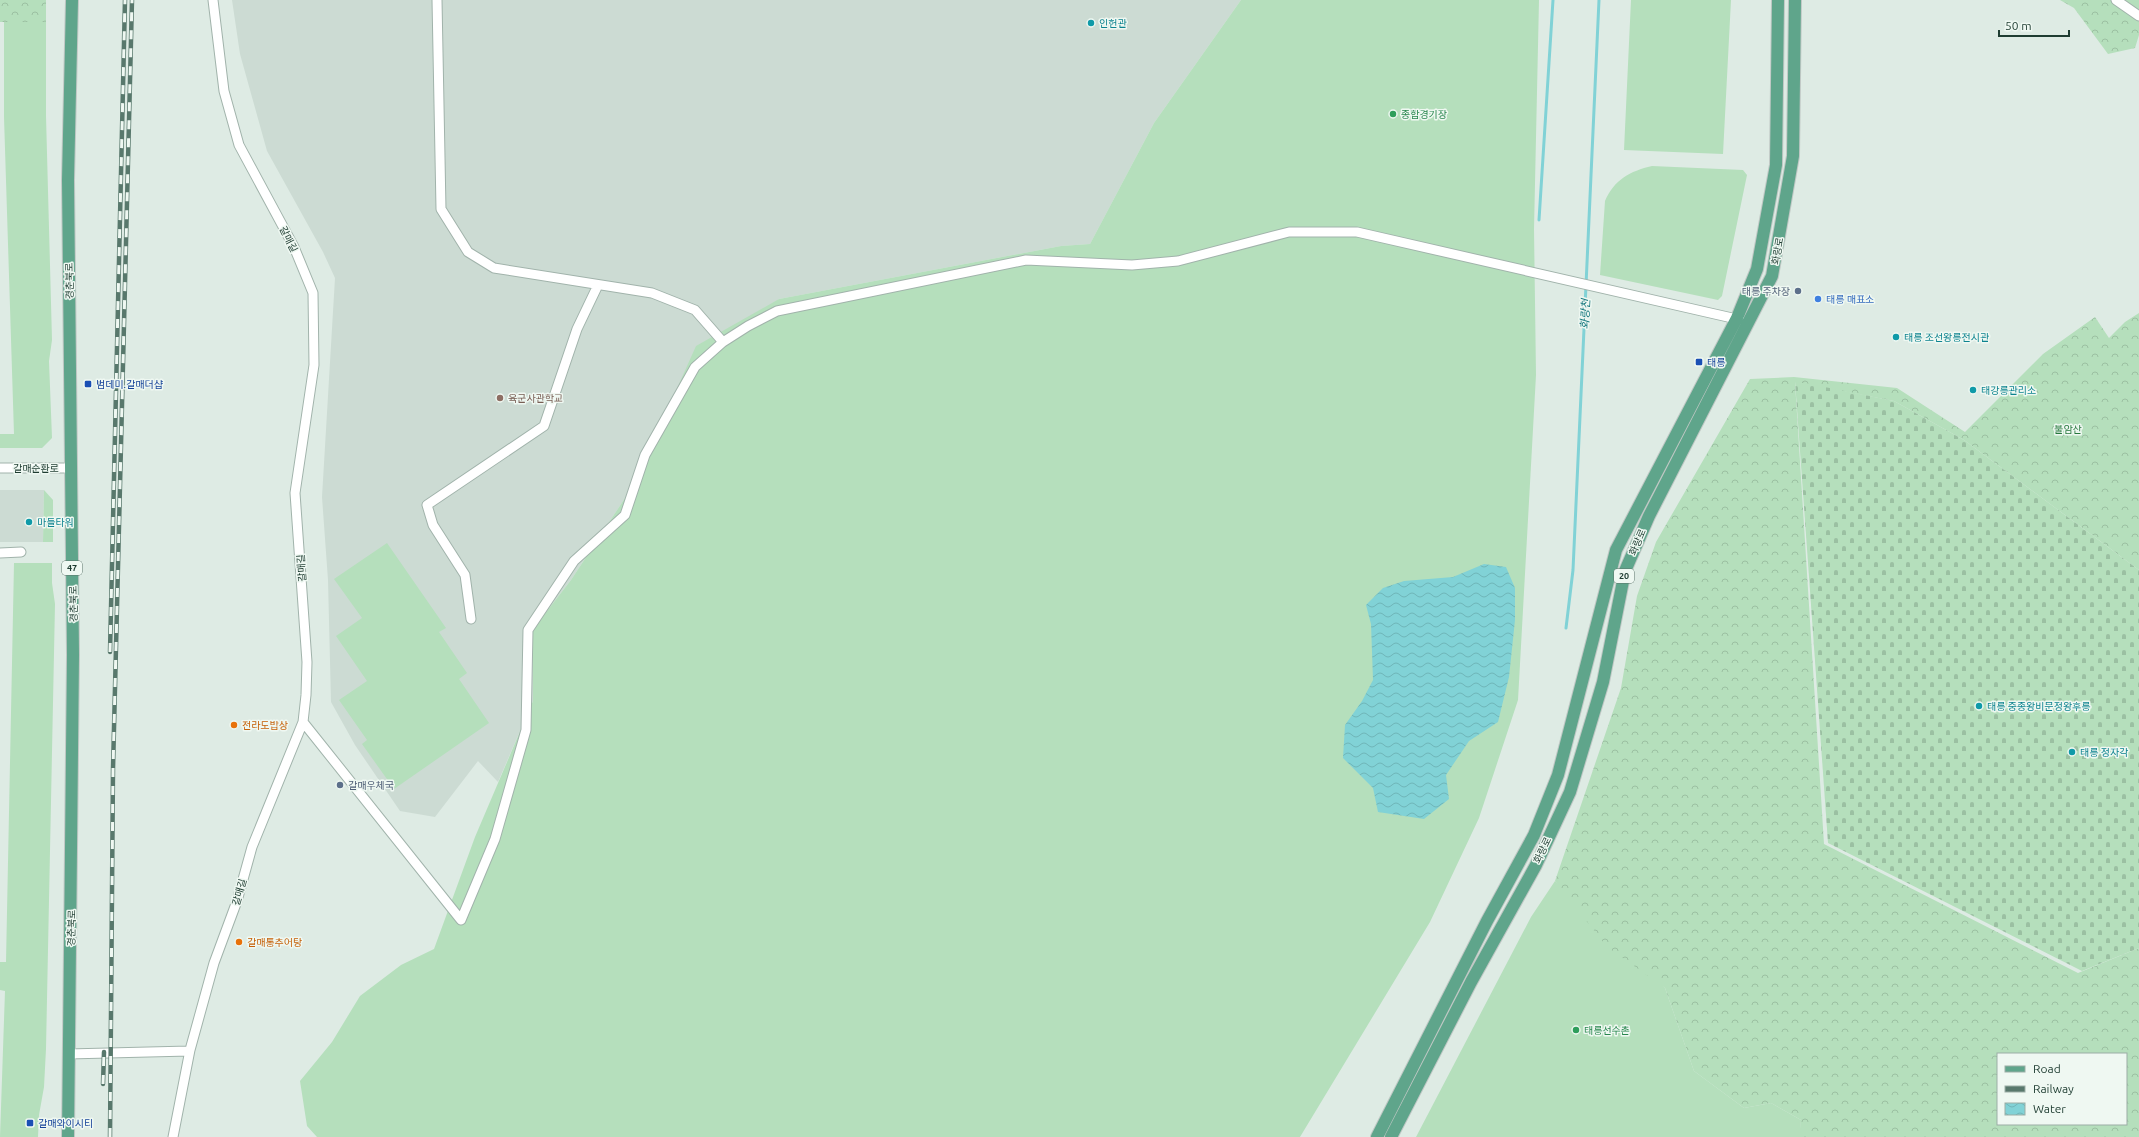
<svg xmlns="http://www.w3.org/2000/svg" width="2139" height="1137" font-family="Ubuntu,'Noto Sans KR',sans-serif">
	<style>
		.built { fill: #ccdbd3 }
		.grass { fill: #b5dfbc }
		.forest { fill: url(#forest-crowns); fill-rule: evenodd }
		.cemetery { fill: url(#cemetery-stones) }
		.water { fill: url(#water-waves) }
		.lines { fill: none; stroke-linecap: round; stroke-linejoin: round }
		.stream { stroke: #81d2d6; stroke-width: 3 }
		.minor-casing { stroke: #a1b3ab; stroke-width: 11 }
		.major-casing { stroke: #c0c8c5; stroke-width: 14 }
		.minor { stroke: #fff; stroke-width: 9 }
		.major { stroke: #5fa58b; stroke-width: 12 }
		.rail-casing { stroke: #58786c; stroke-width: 4.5 }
		.rail { stroke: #eff8f2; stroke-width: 3; stroke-dasharray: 9; stroke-linecap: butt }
		.culture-dot { fill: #0f9aa8; stroke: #eff8f2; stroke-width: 1.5 }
		.leisure-dot { fill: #2e9e5b; stroke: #eff8f2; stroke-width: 1.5 }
		.service-dot { fill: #5c6f8a; stroke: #eff8f2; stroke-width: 1.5 }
		.shop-dot { fill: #3f7fe0; stroke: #eff8f2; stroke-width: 1.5 }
		.transit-dot { fill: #1a4fb4; stroke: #eff8f2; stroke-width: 1.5 }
		.education-dot { fill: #8d6e63; stroke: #eff8f2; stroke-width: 1.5 }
		.food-dot { fill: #e8710a; stroke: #eff8f2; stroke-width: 1.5 }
		.labels { text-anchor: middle; stroke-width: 3; stroke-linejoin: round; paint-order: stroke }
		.shield { fill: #eff8f2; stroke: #5d746b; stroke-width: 1 }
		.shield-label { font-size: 9px; font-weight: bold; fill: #1e3c31 }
		.culture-label { font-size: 10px; fill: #0d838f; stroke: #eff8f2; text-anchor: start }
		.leisure-label { font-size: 10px; fill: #27864d; stroke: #eff8f2; text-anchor: start }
		.street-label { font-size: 10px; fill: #1e3c31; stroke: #eff8f2 }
		.service-label { font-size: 10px; fill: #4e5e75; stroke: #eff8f2; text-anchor: end }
		.shop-label { font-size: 10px; fill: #366cbe; stroke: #eff8f2; text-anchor: start }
		.transit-label { font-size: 10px; fill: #164399; stroke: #eff8f2; text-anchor: start }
		.education-label { font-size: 10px; fill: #785e54; stroke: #eff8f2; text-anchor: start }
		.park-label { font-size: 10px; fill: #25773c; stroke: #eff8f2 }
		.food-label { font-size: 10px; fill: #c56008; stroke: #eff8f2; text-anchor: start }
		.water-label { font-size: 11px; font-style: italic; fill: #14777d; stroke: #eff8f2 }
	</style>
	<defs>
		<pattern id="forest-crowns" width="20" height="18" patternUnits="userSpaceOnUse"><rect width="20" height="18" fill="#b5dfbc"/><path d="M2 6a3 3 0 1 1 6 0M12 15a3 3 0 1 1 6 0" fill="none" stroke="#9bc0a2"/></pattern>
		<pattern id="cemetery-stones" width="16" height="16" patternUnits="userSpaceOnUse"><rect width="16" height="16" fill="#b5dfbc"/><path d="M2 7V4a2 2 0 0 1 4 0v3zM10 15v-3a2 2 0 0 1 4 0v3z" fill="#9bc0a2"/></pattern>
		<pattern id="water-waves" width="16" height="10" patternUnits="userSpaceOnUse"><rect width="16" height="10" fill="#81d2d6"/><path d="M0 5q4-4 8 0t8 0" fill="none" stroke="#6fb5b8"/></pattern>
	</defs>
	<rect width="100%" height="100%" fill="#deebe4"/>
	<path class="built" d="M232,0H1241L1154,123L1090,244L1061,246L779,299L649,451L625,498L571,580L533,629V701L498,782L478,761L435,817L400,811L355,745L331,702L328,580L322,497L335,278L323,252L267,151L240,54Z
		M0,490H44L43,542H0Z"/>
	<path class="grass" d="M1241,0H1539L1534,229L1536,375L1518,700L1479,818L1430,922L1300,1137H317L307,1126L300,1081L332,1042L360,996L401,965L434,949L475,837L533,701V629L571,580L625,498L649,451L696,346L779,299L1061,246L1090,244L1154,123Z
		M1631,0H1731L1723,154L1624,150Z
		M4,22H46V116L52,340L49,361L52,438L42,448H0V434H14L4,117Z
		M1652,166L1743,170L1747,175L1722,296L1718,300L1600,275L1605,201C1614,180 1630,171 1652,166Z
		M44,490L53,500V542H43Z
		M387,543L446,628L439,632L467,673L459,679L489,723L394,789L362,744L367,740L339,700L367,681L336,636L362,618L334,579Z
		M14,563H52V583L55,604L46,1049L44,1087L39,1115L38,1137H0L5,991L0,990V962H6Z
		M1555,881L1665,988L1694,1071L1744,1108L1771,1103L1801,1120L1800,1137H1416L1531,917Z"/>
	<path class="forest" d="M0,0H46V22H0Z
		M2060,0H2139V35L2135,48L2108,54L2074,8Z
		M2139,313V570L1964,440L1894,401L1795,382L1824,844L2078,973L2139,948V1137H1799L1801,1120L1771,1103L1744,1108L1694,1071L1665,988L1607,947L1555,881L1621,688L1637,596L1656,542L1750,379L1794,377L1897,388L1965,432L2043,354L2095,317L2109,338L2125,322ZM1998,1054H2126V1124H1998Z"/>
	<path class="cemetery" d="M1795,381L1894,401L1964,440L2139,570V948L2082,971L1828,843Z"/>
	<path class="water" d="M1484,564L1506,567L1515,588V620L1509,677L1498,722L1469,741L1446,775L1449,799L1424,819L1378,812L1373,788L1343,758L1345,725L1362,701L1373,680L1371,624L1366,605L1383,588L1404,581L1453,577Z"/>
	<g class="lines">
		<path class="stream" d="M1539,220L1553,0
			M1566,628L1573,570L1599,0"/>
		<defs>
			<path id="minor" d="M437,0L441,209L468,252L494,268L652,293L695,310L723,342
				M2116,0L2139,16
				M0,468H71
				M0,553L21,552
				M471,619L465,575L433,525L427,505L544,426L577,329L598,285
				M303,722L461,920L495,839L526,730L528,630L574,561L625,515L645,455L695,367L723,342L748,326L777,311L1026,260L1132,265L1178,261L1289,232H1357L1741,320
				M68,1054L189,1051
				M173,1137L190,1050L214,963L237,901L252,847L303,722L306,695L307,662L295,493L314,365L313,293L294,247L239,145L224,91L213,0"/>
			<path id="major" d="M68,1137L73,655L68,180L72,0
				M1377,1137L1487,921L1534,835L1558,775L1616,550L1737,318L1757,269L1776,165L1778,0
				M1391,1137L1471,982L1536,865L1570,792L1603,682L1625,571L1649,516L1772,276L1793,156L1795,0"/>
		</defs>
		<use href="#minor" class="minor-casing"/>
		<use href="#major" class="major-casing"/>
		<use href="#minor" class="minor"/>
		<use href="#major" class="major"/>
		<defs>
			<path id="rail" d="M110,652L125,0
				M103,1084L104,1052
				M110,1137L113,769L132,0"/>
		</defs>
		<use href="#rail" class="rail-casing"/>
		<use href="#rail" class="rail"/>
	</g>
	<g class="culture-dot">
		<circle cx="1091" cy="23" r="4"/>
		<circle cx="1896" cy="337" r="4"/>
		<circle cx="1973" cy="390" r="4"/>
		<circle cx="29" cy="522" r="4"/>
		<circle cx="1979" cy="706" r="4"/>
		<circle cx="2072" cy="752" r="4"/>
	</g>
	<g class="leisure-dot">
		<circle cx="1393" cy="114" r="4"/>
		<circle cx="1576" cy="1030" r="4"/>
	</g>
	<g class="service-dot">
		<circle cx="1798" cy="291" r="4"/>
		<circle cx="340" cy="785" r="4"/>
	</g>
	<circle class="shop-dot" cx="1818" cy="299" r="4"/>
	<g class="transit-dot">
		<rect x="1695" y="358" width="8" height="8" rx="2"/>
		<rect x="84" y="380" width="8" height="8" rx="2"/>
		<rect x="26" y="1119" width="8" height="8" rx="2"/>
	</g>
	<circle class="education-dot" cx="500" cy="398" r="4"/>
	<g class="food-dot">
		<circle cx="234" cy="725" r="4"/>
		<circle cx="239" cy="942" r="4"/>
	</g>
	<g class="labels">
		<g class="shield">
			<rect x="62" y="561" width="20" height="14" rx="3"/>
			<rect x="1614" y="569" width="20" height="14" rx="3"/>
		</g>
		<g class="shield-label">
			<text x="72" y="571">47</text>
			<text x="1624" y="579">20</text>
		</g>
		<g class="culture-label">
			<text x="1099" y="27">인헌관</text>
			<text x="1904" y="341">태릉 조선왕릉전시관</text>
			<text x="1981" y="394">태강릉관리소</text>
			<text x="37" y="526">마들타워</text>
			<text x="1987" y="710">태릉 중종왕비문정왕후릉</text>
			<text x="2080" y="756">태릉 정자각</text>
		</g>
		<g class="leisure-label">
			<text x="1401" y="118">종합경기장</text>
			<text x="1584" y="1034">태릉선수촌</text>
		</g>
		<g class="street-label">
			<text transform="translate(289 239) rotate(63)" y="4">갈매길</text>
			<text transform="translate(1777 251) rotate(-80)" y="4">화랑로</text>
			<text transform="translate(69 281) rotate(-91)" y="4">경춘북로</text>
			<text x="36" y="472">갈매순환로</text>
			<text transform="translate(1637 542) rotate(-67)" y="4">화랑로</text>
			<text transform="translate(301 568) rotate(-94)" y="4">갈매길</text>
			<text transform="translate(73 604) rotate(-91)" y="4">경춘북로</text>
			<text transform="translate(1542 850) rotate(-64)" y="4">화랑로</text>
			<text transform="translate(239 892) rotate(-74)" y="4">갈매길</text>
			<text transform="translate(71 928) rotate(-89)" y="4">경춘북로</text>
		</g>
		<g class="service-label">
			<text x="1790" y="295">태릉 주차장</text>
			<text x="348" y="789" text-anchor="start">갈매우체국</text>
		</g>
		<g class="shop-label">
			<text x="1826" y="303">태릉 매표소</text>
		</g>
		<g class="transit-label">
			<text x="1707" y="366">태릉</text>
			<text x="96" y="388">범데미.갈매더샵</text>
			<text x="38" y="1127">갈매와이시티</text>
		</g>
		<g class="education-label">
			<text x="508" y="402">육군사관학교</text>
		</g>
		<g class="park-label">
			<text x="2068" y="433">불암산</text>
		</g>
		<g class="food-label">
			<text x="242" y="729">전라도밥상</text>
			<text x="247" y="946">갈매통추어탕</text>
		</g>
		<g class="water-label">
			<text transform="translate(1585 314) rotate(-87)" y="4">화랑천</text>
		</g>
	</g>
	<rect x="1997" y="1053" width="130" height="72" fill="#eff8f2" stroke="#9bada5"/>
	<rect x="2005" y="1066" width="20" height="6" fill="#5fa58b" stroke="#9bada5"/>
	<text x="2033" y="1073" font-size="12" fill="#1e3c31">Road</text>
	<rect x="2005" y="1086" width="20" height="6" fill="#58786c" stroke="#9bada5"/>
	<text x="2033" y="1093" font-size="12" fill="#1e3c31">Railway</text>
	<rect x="2005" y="1103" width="20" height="12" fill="url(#water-waves)" stroke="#9bada5"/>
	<text x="2033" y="1113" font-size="12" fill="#1e3c31">Water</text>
	<path d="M1999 30v6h70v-6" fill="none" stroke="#1e3c31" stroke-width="2"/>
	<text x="2005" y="30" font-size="12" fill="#1e3c31" stroke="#eff8f2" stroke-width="3" paint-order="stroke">50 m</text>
</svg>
